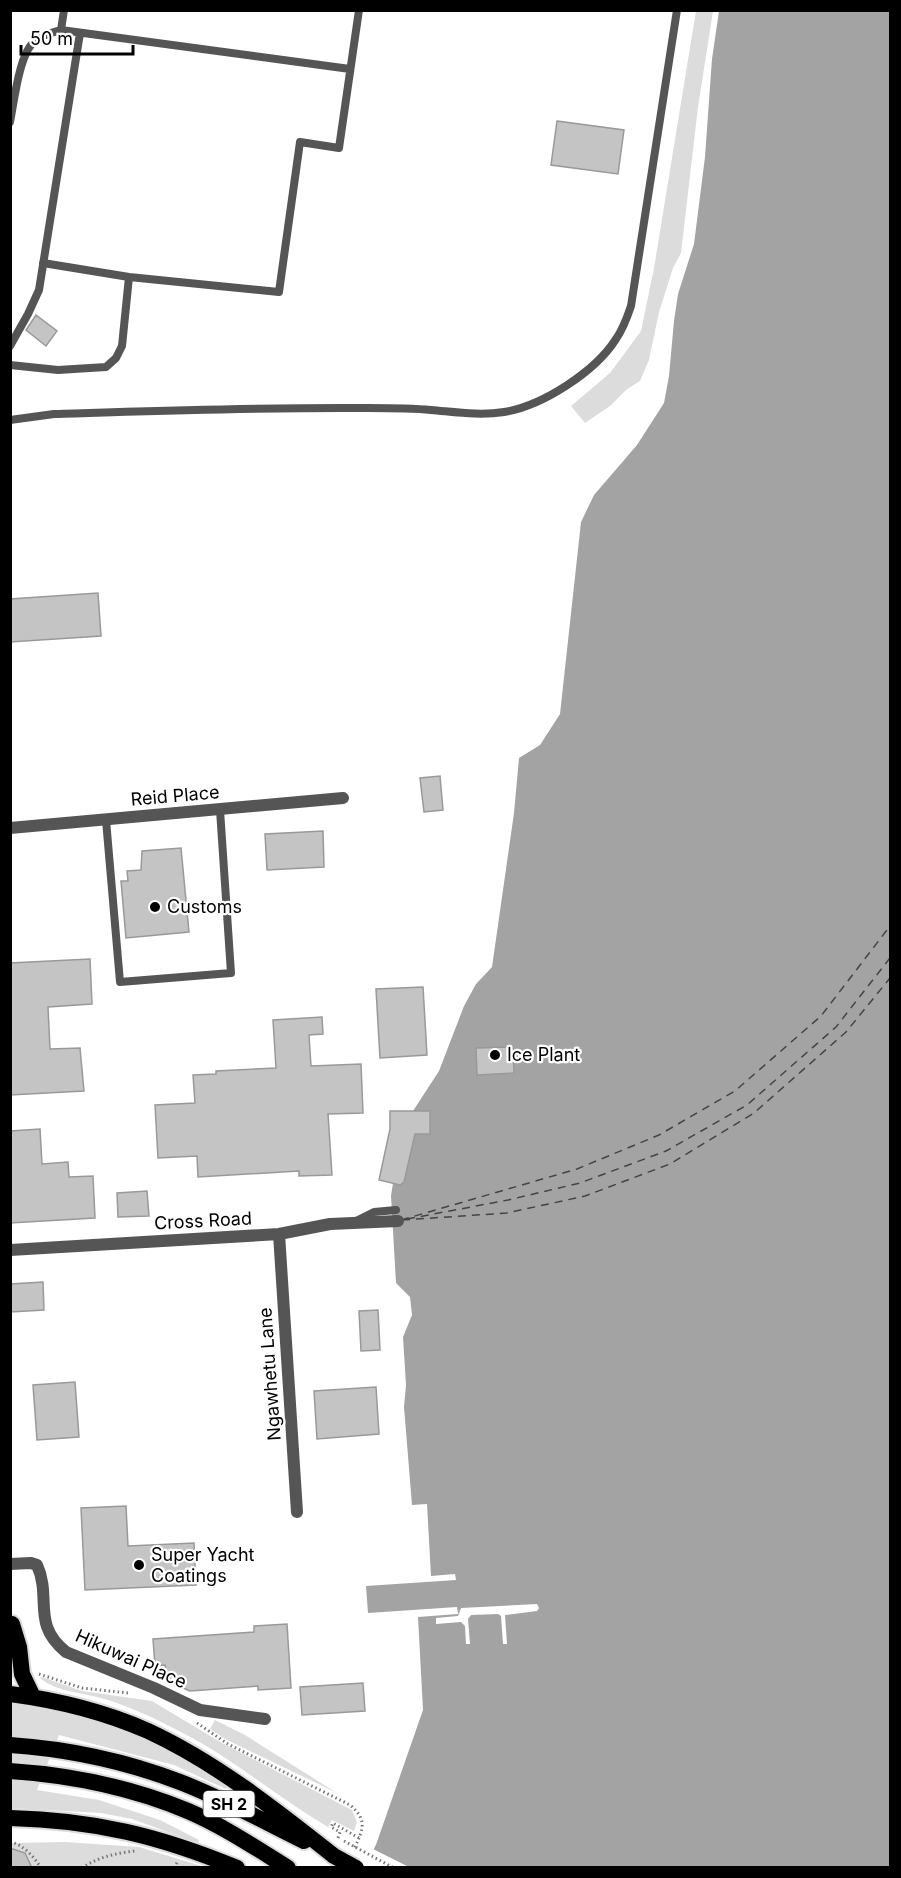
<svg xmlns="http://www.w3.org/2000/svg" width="901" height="1878" font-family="Inter,sans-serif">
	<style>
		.green { fill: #dcdcdc }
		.water { fill: #a3a3a3 }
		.pier { fill: #fff }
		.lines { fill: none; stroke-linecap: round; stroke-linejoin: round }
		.ferry { stroke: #444; stroke-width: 1.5; stroke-dasharray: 8 6; stroke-linecap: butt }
		.building { fill: #c4c4c4; stroke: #999; stroke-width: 1.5 }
		.trunk-casing { stroke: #dbdbdb; stroke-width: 20 }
		.path { stroke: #777; stroke-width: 3; stroke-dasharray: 1.5 3; stroke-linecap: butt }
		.service { stroke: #555; stroke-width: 8 }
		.minor { stroke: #555; stroke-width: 12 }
		.trunk { stroke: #000; stroke-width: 16 }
		.trunk-bridge-casing { stroke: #dbdbdb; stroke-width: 20; stroke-linecap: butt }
		.path-bridge { stroke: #777; stroke-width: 3; stroke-dasharray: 1.5 3; stroke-linecap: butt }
		.trunk-bridge { stroke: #000; stroke-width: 16 }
		.poi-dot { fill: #000; stroke: #fff; stroke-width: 2 }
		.labels { text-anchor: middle; stroke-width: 4.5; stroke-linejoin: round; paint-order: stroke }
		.shield { fill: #fff; stroke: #4c4c4c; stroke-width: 1.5 }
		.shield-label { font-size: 16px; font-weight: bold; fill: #000 }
		.street-label { font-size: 18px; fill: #000; stroke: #fff }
		.poi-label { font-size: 18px; fill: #000; stroke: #fff; text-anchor: start }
	</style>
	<rect width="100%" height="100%" fill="#fff"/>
	<path class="green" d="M696,11H713L698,107L681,253L673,268L659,312L649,360L640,381L626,390L610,406L585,423L571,406L610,373L641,331L654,268Z
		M42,1677L82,1691L152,1701L222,1743L352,1810L357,1822L354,1831L332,1820L328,1827C275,1796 228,1754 173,1728C150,1716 126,1705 101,1698C80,1692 57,1692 40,1678Z
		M11,1703L39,1706L122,1728L180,1756L227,1787L226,1789L174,1765L59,1735L37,1790L99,1800L160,1820L199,1840L198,1843L132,1819L101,1813L11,1808Z
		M215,1720L245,1735L337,1793L227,1740L210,1729Z
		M65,1842L139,1847L205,1867H11L12,1843Z"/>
	<path class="water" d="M719,11H890V1867L366,1868L377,1842L423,1710L418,1617L458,1614L457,1607L368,1613L366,1586L456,1580L455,1574L431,1576L427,1504L412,1505L404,1407L406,1385L403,1337L412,1315L410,1297L396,1283L391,1196L393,1183L400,1185L404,1182L413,1141V1111L439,1071L464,1006L476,984L492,967L514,813L519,758L540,745L560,714L581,522L594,495L637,445L664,403L669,376L674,321L678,294L694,244L705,157L712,59Z"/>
	<path class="pier" d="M537,1604L539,1608L537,1611L505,1615L507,1644H503L501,1616L498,1614L471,1615L468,1619L470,1644H466L465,1626L461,1622L436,1624V1618L458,1616L461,1608Z
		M371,1848L411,1868H363Z"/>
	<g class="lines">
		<path class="ferry" d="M407,1219L508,1200L580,1183L666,1151L747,1105L836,1027L890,958
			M401,1220L577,1169L659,1135L735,1091L821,1016L890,926
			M402,1220L507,1213L585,1196L670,1164L754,1113L846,1032L890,978"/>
	</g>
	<path class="building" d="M557,121L624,130L618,174L551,165Z
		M36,315L57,331L46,346L26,330Z
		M98,593L101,636L10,642V599Z
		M440,776L443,810L424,812L420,778Z
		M323,831L324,867L267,870L265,834Z
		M181,848L189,932L126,938L121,881H128L127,871L141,870L142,851Z
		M90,959L92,1004L48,1007L50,1049L80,1048L84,1091L10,1095V963Z
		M423,987L427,1055L380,1058L376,989Z
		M322,1017L323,1034L309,1035L311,1066L361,1064L363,1113L328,1114L332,1175L299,1176V1171L198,1177L197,1156L158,1158L155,1105L195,1103L193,1075L216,1074V1071L276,1068L273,1020Z
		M513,1047L514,1073L477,1075L476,1048Z
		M390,1111H430V1134H415L404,1182L400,1185L379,1180L390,1129Z
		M40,1129L42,1164L68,1162L69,1177L93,1176L95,1218L10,1223V1131Z
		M147,1191L149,1216L118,1217L117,1193Z
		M43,1282L44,1310L11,1312L10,1284Z
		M378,1310L380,1350L361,1351L359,1311Z
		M75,1382L79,1437L37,1440L33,1385Z
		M376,1387L379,1434L317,1439L314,1391Z
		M126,1506L128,1546L194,1543L196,1585L85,1590L81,1508Z
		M287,1624L291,1688L258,1690V1686L190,1691L166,1681L165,1665L155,1666L153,1639L254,1632V1626Z
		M363,1683L365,1711L302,1715L300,1687Z
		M10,1848L25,1853L32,1868H10Z"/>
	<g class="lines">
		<defs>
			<path id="trunk" d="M12,1624L19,1647L22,1674L33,1697
				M10,1694C56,1700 105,1712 148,1731C215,1762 276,1810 334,1856
				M10,1745C69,1749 125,1761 180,1782C222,1798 263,1821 304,1841
				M10,1771C70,1775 133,1788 188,1811C223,1826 256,1848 288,1868
				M10,1818C94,1820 160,1836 237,1868"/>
		</defs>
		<use href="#trunk" class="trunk-casing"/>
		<path class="path" d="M39,1674L82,1688L128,1693
			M197,1723L228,1744L350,1805C368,1820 363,1830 354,1849
			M338,1838L340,1832L331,1827L333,1823L359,1838
			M10,1842C23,1844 34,1857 41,1868
			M82,1868C98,1857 117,1853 135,1851
			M174,1868L178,1861"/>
		<path class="service" d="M61,30L64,10
			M10,122C14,103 19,53 35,41C42,35 51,33 61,30L350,69
			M43,263L129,277L279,292L300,142L339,148L359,10
			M10,346L28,314L39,290L80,33
			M10,365L58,370L106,367L116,358L122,346L129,277
			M10,420L54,414C158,411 263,407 368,408C389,408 410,408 431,410C455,412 480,416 504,412C542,406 595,372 616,339C623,329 627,318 631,306L677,10
			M106,820L120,982L231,973L220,810
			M354,1222L374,1212L396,1210"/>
		<path class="minor" d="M10,828L343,798
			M279,1234L297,1512
			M10,1250L279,1234L330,1224L398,1221
			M10,1564L31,1563L37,1565C52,1598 31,1624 66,1652L154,1688L200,1710L265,1719"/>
		<use href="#trunk" class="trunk"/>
		<defs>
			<path id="trunk-bridge" d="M334,1856L356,1868"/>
		</defs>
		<use href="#trunk-bridge" class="trunk-bridge-casing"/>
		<path class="path-bridge" d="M344,1841L394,1868"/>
		<use href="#trunk-bridge" class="trunk-bridge"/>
	</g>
	<g class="poi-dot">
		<circle cx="155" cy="907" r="6"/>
		<circle cx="495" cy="1055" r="6"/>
		<circle cx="139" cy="1565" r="6"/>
	</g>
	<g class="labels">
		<rect class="shield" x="203.5" y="1791" width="51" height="26" rx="4.5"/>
		<g class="shield-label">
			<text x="229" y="1810">SH 2</text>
		</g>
		<g class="street-label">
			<text transform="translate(175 796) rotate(-5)" y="6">Reid Place</text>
			<text transform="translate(203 1221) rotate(-3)" y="6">Cross Road</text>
			<text transform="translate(270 1374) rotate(-94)" y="6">Ngawhetu Lane</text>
			<text transform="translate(131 1659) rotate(24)" y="6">Hikuwai Place</text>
		</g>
		<g class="poi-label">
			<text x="167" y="913">Customs</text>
			<text x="507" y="1061">Ice Plant</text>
			<text x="151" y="1561">Super Yacht<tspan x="151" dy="21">Coatings</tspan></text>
		</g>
	</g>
	<rect width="901" height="1878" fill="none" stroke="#000000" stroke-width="24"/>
	<path d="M21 45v9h112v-9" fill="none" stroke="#000000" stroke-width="3"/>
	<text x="30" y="45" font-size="18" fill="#000000" stroke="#ffffff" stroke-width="4.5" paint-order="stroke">50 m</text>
</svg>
